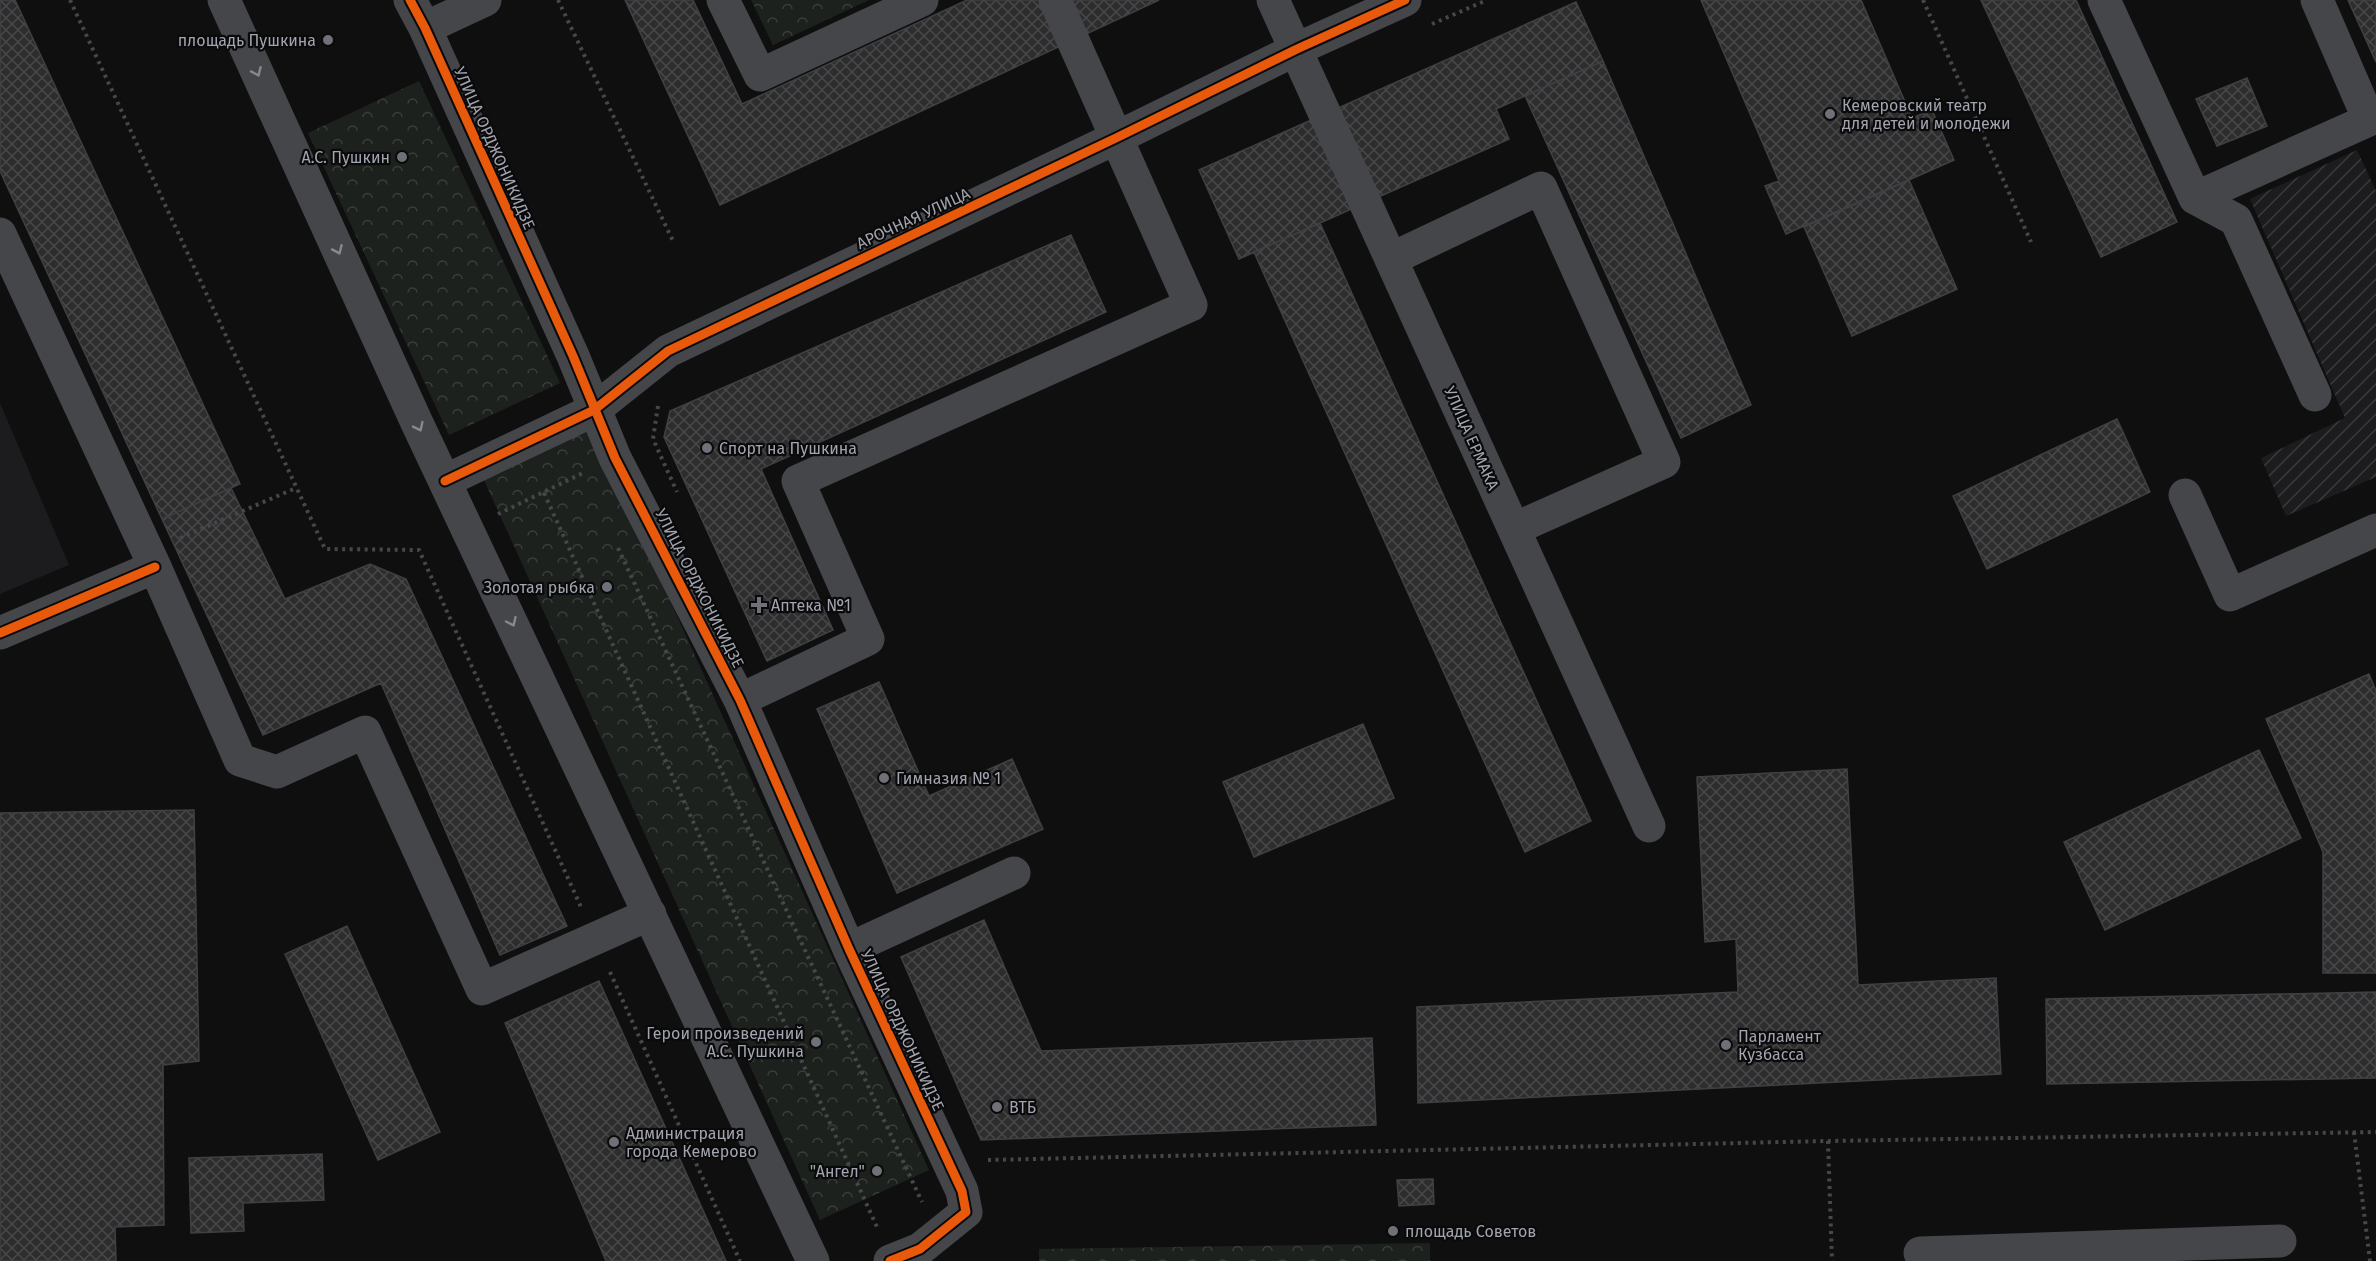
<svg xmlns="http://www.w3.org/2000/svg" width="2376" height="1261" font-family="'Fira Sans',sans-serif">
	<style>
		.built { fill: #1c1c1e }
		.industrial { fill: url(#industrial-furrows) }
		.park { fill: url(#park-crowns) }
		.building { fill: url(#building-cross-hatch); stroke: #3f4043; stroke-width: 1.5 }
		.lines { fill: none; stroke-linecap: round; stroke-linejoin: round }
		.path { stroke: #47474b; stroke-width: 4; stroke-dasharray: 3 4.5; stroke-linecap: butt }
		.minor { stroke: #45464a; stroke-width: 33 }
		.cycleway-casing { stroke: #0a0a0b; stroke-width: 13 }
		.cycleway { stroke: #e8590c; stroke-width: 9 }
		.oneway { stroke: #868891 }
		.poi-dot { fill: #6f7078; stroke: #0a0a0b; stroke-width: 2 }
		.labels { text-anchor: middle; stroke-width: 4.5; stroke-linejoin: round; paint-order: stroke }
		.poi-label { font-size: 16px; fill: #a2a5b0; stroke: #0a0a0b; text-anchor: start }
		.street-label { font-size: 16px; fill: #a2a5b0; stroke: #0a0a0b }
	</style>
	<defs>
		<pattern id="industrial-furrows" width="10" height="10" patternUnits="userSpaceOnUse" patternTransform="scale(1.5)"><rect width="10" height="10" fill="#1c1c1e"/><path d="M-1 1l2-2M0 10L10 0M9 11l2-2" fill="none" stroke="#3a3a3c"/></pattern>
		<pattern id="park-crowns" width="20" height="18" patternUnits="userSpaceOnUse" patternTransform="scale(1.5)"><rect width="20" height="18" fill="#1c211d"/><path d="M2 6a3 3 0 1 1 6 0M12 15a3 3 0 1 1 6 0" fill="none" stroke="#3a3e3b"/></pattern>
		<pattern id="building-cross-hatch" width="8" height="8" patternUnits="userSpaceOnUse" patternTransform="scale(1.5)"><rect width="8" height="8" fill="#2d2d2e"/><path d="M0 0l8 8M0 8l8-8" fill="none" stroke="#48484a"/></pattern>
	</defs>
	<rect width="100%" height="100%" fill="#0f0f10"/>
	<path class="built" d="M0,403L69,565L0,594Z"/>
	<path class="industrial" d="M2357,150L2376,191V477L2286,516L2261,458L2345,418L2250,199Z"/>
	<path class="park" d="M751,0H869L773,45Z
		M419,81L560,383L449,435L308,133Z
		M592,429L929,1170L820,1220L483,478Z
		M1430,1243V1261H1039V1249Z"/>
	<path class="building" d="M0,0H15L240,484L162,519L0,171Z
		M625,0H693L742,104L967,0H1159L720,205Z
		M1701,0H1861L1912,118L1932,110L1954,160L1786,234L1765,186L1779,181Z
		M1981,0H2076L2177,222L2101,257Z
		M2348,0H2376V62Z
		M1576,2L1603,61L1496,109L1509,139L1239,259L1199,170Z
		M1603,61L1751,405L1681,438L1525,96Z
		M2247,78L2267,126L2217,146L2196,99Z
		M1909,180L1957,289L1852,336L1804,227Z
		M1320,223L1591,821L1525,852L1254,252Z
		M1071,235L1106,312L761,469L833,630L767,661L664,437L670,411Z
		M2117,419L2150,492L1987,569L1953,496Z
		M231,488L285,599L370,564L406,579L567,926L500,955L381,683L263,735L162,519Z
		M2369,674L2376,691V973H2323V852L2266,719Z
		M879,682L929,796L1012,759L1043,829L897,893L817,709Z
		M1363,724L1394,798L1254,857L1223,782Z
		M2259,750L2301,838L2105,930L2064,842Z
		M1847,769L1858,985L1996,978L2001,1074L1418,1103L1417,1007L1738,992L1736,939L1705,942L1697,777Z
		M194,810L199,1061L163,1065L164,1225L115,1227L116,1261H0V813Z
		M984,920L1041,1051L1372,1038L1376,1125L981,1140L901,957Z
		M347,926L440,1132L378,1160L285,954Z
		M599,981L726,1261H606L505,1023Z
		M2376,992V1078L2047,1084L2046,999Z
		M322,1154L324,1200L243,1203L244,1231L191,1233L189,1158Z
		M1433,1179L1434,1204L1399,1206L1397,1180Z"/>
	<g class="lines">
		<path class="path" d="M70,0L325,549L419,550L581,907
			M558,0L673,241
			M1923,0L2031,242
			M1432,24L1487,0
			M658,406L653,439L677,492
			M544,493L877,1227
			M498,514L583,473
			M180,538L296,488
			M618,548L922,1202
			M610,972L740,1261
			M2354,1132L2370,1261
			M1828,1141L1832,1261
			M988,1160L1828,1141L2376,1132"/>
		<path class="minor" d="M224,0L417,423L813,1261
			M410,0L425,28L573,356L615,458L740,700L849,949L962,1191L966,1212L920,1249L890,1261
			M723,0L760,75L922,0
			M1273,0L1649,826
			M2104,0L2195,198
			M425,28L485,0
			M0,234L155,567L240,760L277,772L365,732L482,989L650,914
			M1391,259L1541,188L1664,462L1514,529
			M2315,395L2236,220L2195,198L2369,120L2317,0
			M445,481L594,410L668,351L1116,138L1297,49L1405,0
			M2185,495L2230,595L2376,530
			M0,633L155,567
			M740,700L868,639L798,481L1191,305L1055,0
			M849,949L1014,873
			M1920,1253L2280,1241"/>
		<defs>
			<path id="cycleway" d="M410,0L425,28L573,356L615,458L740,700L849,949L962,1191L966,1212L920,1249L890,1261
				M445,481L594,410L668,351L1116,138L1297,49L1405,0
				M0,633L155,567"/>
		</defs>
		<use href="#cycleway" class="cycleway-casing"/>
		<use href="#cycleway" class="cycleway"/>
	</g>
	<defs><path id="oneway-chevron" d="M-2-3.5L2.5 0L-2 3.5" fill="none" stroke-width="1.6" stroke-linecap="round" stroke-linejoin="round" transform="scale(1.5)"/></defs>
	<g class="oneway">
		<use href="#oneway-chevron" transform="translate(257 72) rotate(66)"/>
		<use href="#oneway-chevron" transform="translate(338 250) rotate(66)"/>
		<use href="#oneway-chevron" transform="translate(419 427) rotate(64)"/>
		<use href="#oneway-chevron" transform="translate(512 622) rotate(65)"/>
	</g>
	<g class="poi-dot">
		<circle cx="328" cy="40" r="6"/>
		<circle cx="1830" cy="114" r="6"/>
		<circle cx="402" cy="157" r="6"/>
		<circle cx="707" cy="448" r="6"/>
		<circle cx="607" cy="587" r="6"/>
		<path d="M756 596h6v6h6v6h-6v6h-6v-6h-6v-6h6z"/>
		<circle cx="884" cy="778" r="6"/>
		<circle cx="816" cy="1042" r="6"/>
		<circle cx="1726" cy="1045" r="6"/>
		<circle cx="997" cy="1107" r="6"/>
		<circle cx="614" cy="1142" r="6"/>
		<circle cx="877" cy="1171" r="6"/>
		<circle cx="1393" cy="1231" r="6"/>
	</g>
	<g class="labels">
		<g class="poi-label">
			<text x="316" y="46" text-anchor="end">площадь Пушкина</text>
			<text x="1842" y="111">Кемеровский театр<tspan x="1842" dy="18">для детей и молодежи</tspan></text>
			<text x="390" y="163" text-anchor="end">А.С. Пушкин</text>
			<text x="719" y="454">Спорт на Пушкина</text>
			<text x="595" y="593" text-anchor="end">Золотая рыбка</text>
			<text x="771" y="611">Аптека №1</text>
			<text x="896" y="784">Гимназия № 1</text>
			<text x="804" y="1039" text-anchor="end">Герои произведений<tspan x="804" dy="18">А.С. Пушкина</tspan></text>
			<text x="1738" y="1042">Парламент<tspan x="1738" dy="18">Кузбасса</tspan></text>
			<text x="1009" y="1113">ВТБ</text>
			<text x="626" y="1139">Администрация<tspan x="626" dy="18">города Кемерово</tspan></text>
			<text x="865" y="1177" text-anchor="end">"Ангел"</text>
			<text x="1405" y="1237">площадь Советов</text>
		</g>
		<g class="street-label">
			<text transform="translate(495 148) rotate(66)" y="6">УЛИЦА ОРДЖОНИКИДЗЕ</text>
			<text transform="translate(913 218) rotate(-25)" y="6">АРОЧНАЯ УЛИЦА</text>
			<text transform="translate(1472 438) rotate(66)" y="6">УЛИЦА ЕРМАКА</text>
			<text transform="translate(700 588) rotate(63)" y="6">УЛИЦА ОРДЖОНИКИДЗЕ</text>
			<text transform="translate(903 1030) rotate(65)" y="6">УЛИЦА ОРДЖОНИКИДЗЕ</text>
		</g>
	</g>
</svg>
